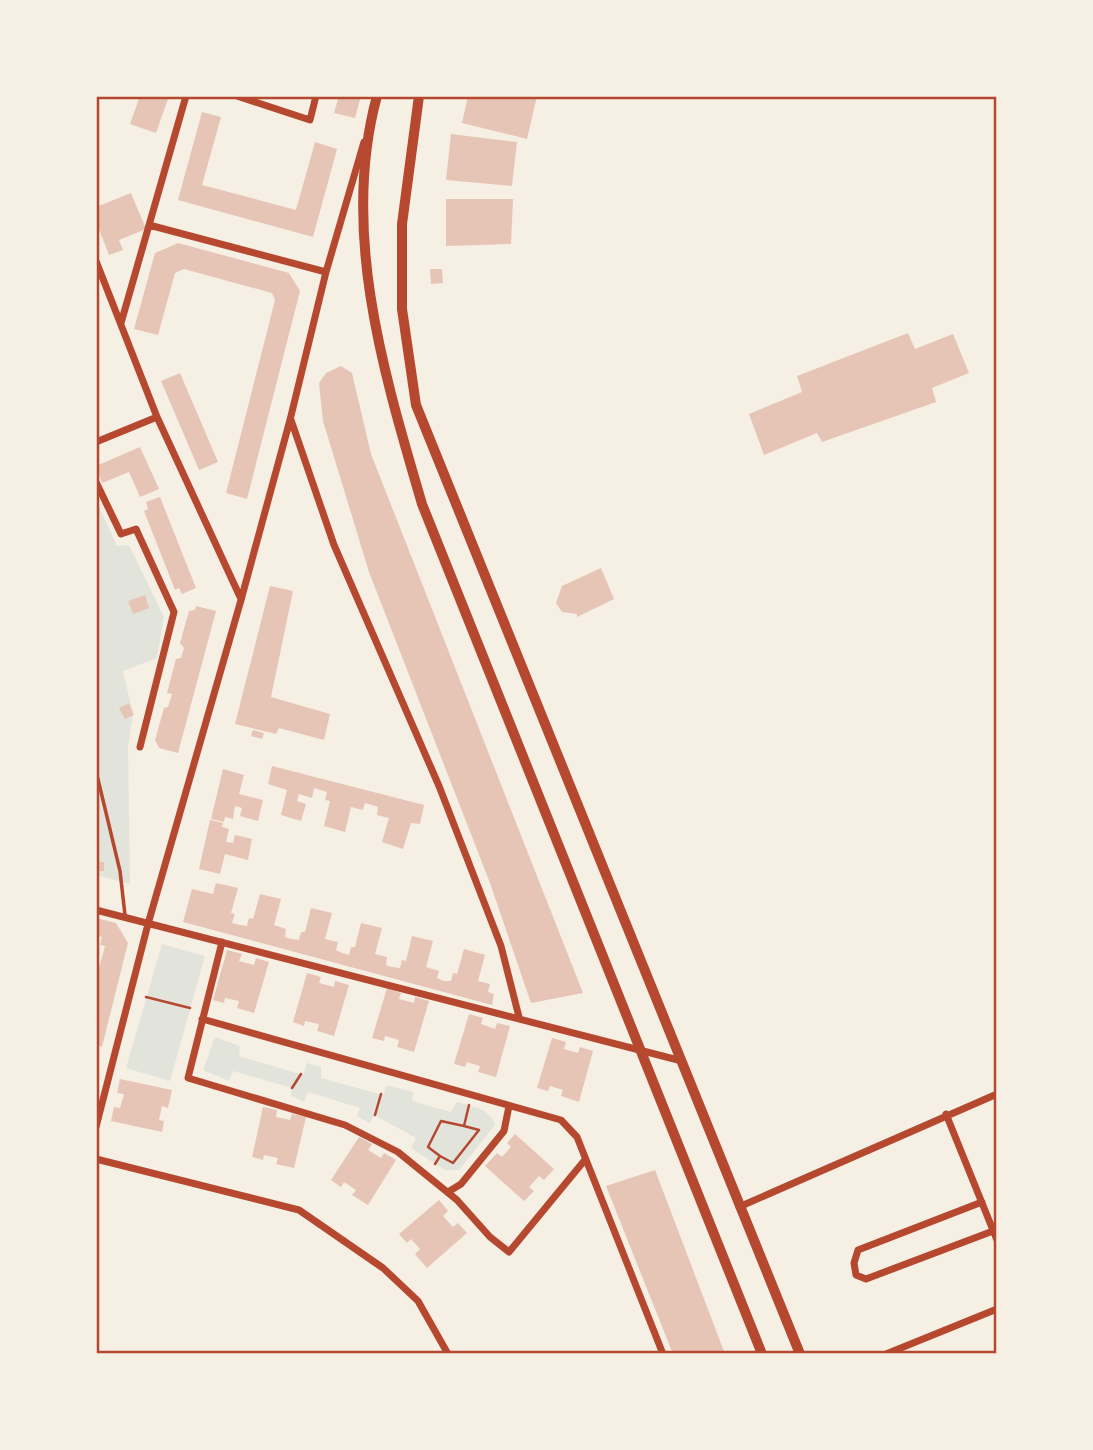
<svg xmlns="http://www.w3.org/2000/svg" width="1093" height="1450" font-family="Mulish,sans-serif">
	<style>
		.green { fill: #e2e4dc }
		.building { fill: #e6c5b7 }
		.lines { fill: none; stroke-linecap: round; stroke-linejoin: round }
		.path { stroke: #b5482f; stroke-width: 2.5 }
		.service { stroke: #b5482f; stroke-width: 3.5 }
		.minor { stroke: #b5482f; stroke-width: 7 }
		.tertiary { stroke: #b5482f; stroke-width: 10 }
		.neatline { fill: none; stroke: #b5482f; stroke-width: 2.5 }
	</style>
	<rect width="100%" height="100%" fill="#f6efe4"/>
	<path class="green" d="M96,500L117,546L129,545L164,617L157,658L123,671L133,714L128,747L130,884L96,875Z
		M162,944L205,956L170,1081L126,1068Z
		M215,1037L240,1046L239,1056L303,1075L307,1063L321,1067V1078L379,1094H384L386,1085L413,1092L412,1101L451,1112L457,1102C471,1106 491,1109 495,1125L459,1170H445L411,1148L416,1138L374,1115L370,1123L357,1116L360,1108L308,1092L304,1102L291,1096L292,1088L233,1071L229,1081L203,1070Z"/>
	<path class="building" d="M140,96H169L156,133L130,124Z
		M339,96H361L355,118L334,113Z
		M468,96H537L527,139L462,123Z
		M202,112L221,117L202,185L296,210L315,142L337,149L313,237L178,200Z
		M451,134L517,142L512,186L446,180Z
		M131,193L146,229L119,240L123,250L109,255L96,222V207Z
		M446,199H513L511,244L446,246Z
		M178,243L289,273L300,291L247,499L226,493L275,300L272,293L184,269L175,273L158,335L134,329L155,253Z
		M430,269H442L443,283L431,284Z
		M908,333L915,349L953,334L969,373L932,388L936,402L822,442L817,433L764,455L749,414L802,392L797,376Z
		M341,366L352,373L371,454L583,993L531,1003L490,883L369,572L323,421L319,383L326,373Z
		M180,373L218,462L199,470L161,381Z
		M140,447L159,489L140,497L129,472L102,483L96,466Z
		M160,497L196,588L182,594L179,588L175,590L144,511L148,509L146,502Z
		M601,568L614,599L577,617V614L562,612L556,603L562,586Z
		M270,586L293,591L271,697L330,714L324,740L279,728L276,734L235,724Z
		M145,595L149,608L133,614L128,601Z
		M196,606L216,611L178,753L159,748L155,740L164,708L168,707L172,694L167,693L176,659L181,658L184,648L180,643L189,611L195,610Z
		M129,703L134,715L125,719L119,708Z
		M253,730L264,733L262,739L251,736Z
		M272,766L424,805L420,824L411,823L403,849L382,842L389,818L377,815L378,807L365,803L363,810L351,807L345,832L324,826L330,801L325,800L327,792L314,788L312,798L299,794L297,801L306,804L301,821L281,815L287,790L268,784Z
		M223,769L244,775L239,794L263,800L258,821L240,816L242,808L235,806L233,819L225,817L224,822L211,819Z
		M210,820L223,823L222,827L229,829L226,842L233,843L235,835L252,839L248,860L225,854L220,874L199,869Z
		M96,862H104V871H96Z
		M216,883L238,888L231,913L235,914L232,923L240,925L247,926L249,918L253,919L260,894L281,899L274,925L286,929L285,937L291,939L299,940L301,932H305L311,908L332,913L325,939L338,942L336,950L342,953L349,955L351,947H355L361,923L382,928L375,954L387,957L386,965L392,967L400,968L402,960L406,961L412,936L433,941L426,967L439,971L437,978L444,981H451L453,973L457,974L464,949L485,955L478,981L490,984L488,992L494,994L492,1005L183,922L192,889L213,894Z
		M96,918L116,923L128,943L102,1047L96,1045V979L105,946L100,945L102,937L96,935Z
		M227,950L242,954L239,961L254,965L256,958L269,962L254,1013L237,1008L239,1001L225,998L224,1003L213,1000Z
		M307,973L321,977L319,983L334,987L335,981L349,985L334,1036L317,1031L319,1024L305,1021L304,1026L293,1022Z
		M387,988L401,993L399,999L414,1003L415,997L429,1001L414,1052L397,1047L399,1040L385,1036L384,1041L372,1038Z
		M469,1014L483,1018L481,1024L495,1029L497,1023L510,1026L496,1077L478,1072L480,1066L467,1062L465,1067L454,1064Z
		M552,1038L566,1042L564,1049L578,1053L580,1047L593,1051L579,1102L561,1096L563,1090L550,1086L548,1091L537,1088Z
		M120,1079L172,1090L168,1108L162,1106L159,1120L164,1121L162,1132L111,1121L114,1107L120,1108L124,1094L117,1093Z
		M263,1107L277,1110L276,1117L290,1120L292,1114L306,1117L294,1168L276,1164L278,1158L264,1155L263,1160L252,1157Z
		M515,1134L554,1169L544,1180L539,1176L529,1187L534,1191L524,1201L485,1166L497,1153L502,1157L511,1147L507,1143Z
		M359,1137L372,1144L368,1150L381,1158L384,1153L396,1160L368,1205L352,1195L356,1190L344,1182L341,1187L331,1180Z
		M655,1170L725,1354H673L606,1186Z
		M439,1200L448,1211L443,1216L453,1227L458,1223L467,1233L427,1268L415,1254L420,1249L411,1239L407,1243L399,1234Z"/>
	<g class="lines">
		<path class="path" d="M146,997L190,1008
			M292,1088L301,1074
			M375,1115L381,1094
			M440,1156L453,1163L479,1130L464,1126
			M435,1164L440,1156L428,1147L441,1121L464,1126L469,1105"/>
		<path class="service" d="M96,771L120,871L125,915"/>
		<path class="minor" d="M237,96L310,120L316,96
			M149,225L326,272
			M96,261L157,417L241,599
			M121,323L186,96
			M291,420L334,545L439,786L501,946L519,1017
			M96,442L157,417
			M96,482L121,534L136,529L174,612L140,747
			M96,910L678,1060
			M222,942L188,1078L345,1125L398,1152L457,1200L490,1237L509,1252L584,1161
			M202,1019L561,1120L577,1137L663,1354
			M946,1114L997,1240
			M96,1127L148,924L241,600L290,420L326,272L364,142
			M96,1159L299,1210L383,1268L418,1301L448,1354
			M448,1192L461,1184L504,1131L509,1106
			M982,1202L858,1250L854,1263L856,1275L866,1279L993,1231
			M739,1207L997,1094
			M886,1354L997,1309"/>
		<path class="tertiary" d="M377,96C340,231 384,374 422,504L762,1354
			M419,96L402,224V309L416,405L800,1354"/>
	</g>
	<rect width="1093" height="1450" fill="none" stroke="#f6efe4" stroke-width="196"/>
	<rect x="98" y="98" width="897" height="1254" class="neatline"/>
</svg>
